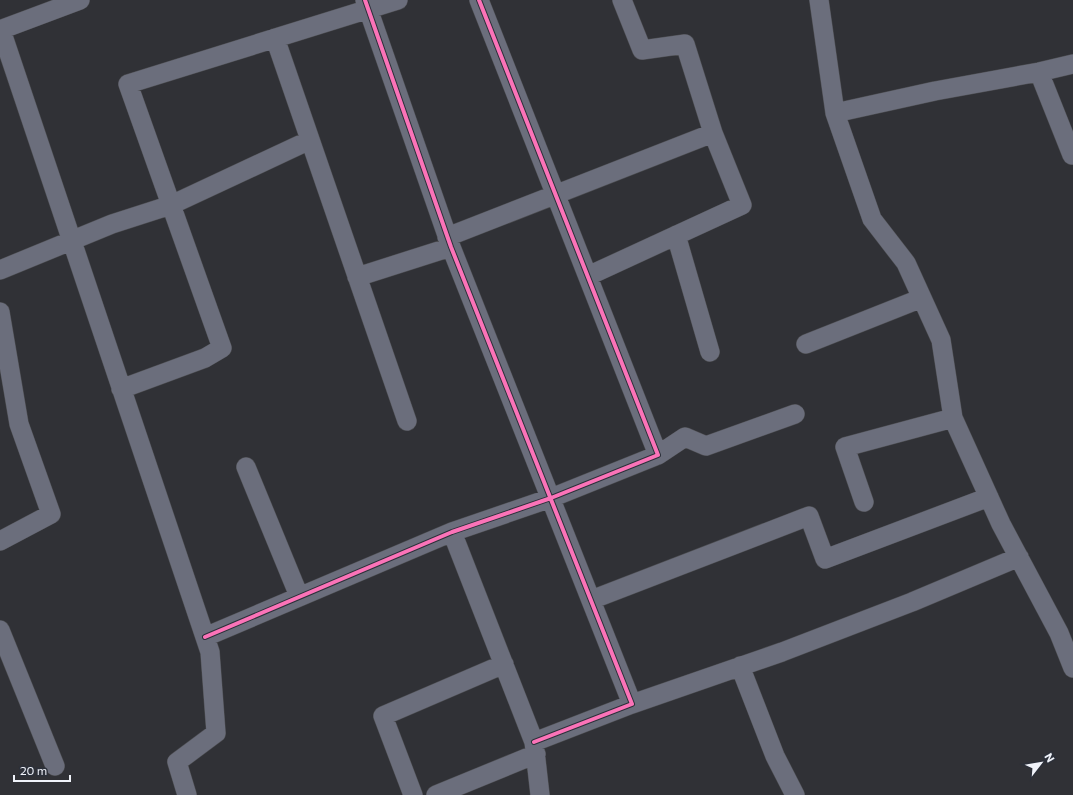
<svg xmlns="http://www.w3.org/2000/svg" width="1073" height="795" font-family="Commissioner,sans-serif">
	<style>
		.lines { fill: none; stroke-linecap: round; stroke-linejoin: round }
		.minor-casing { stroke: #4c4d51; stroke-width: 20 }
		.minor { stroke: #6b6e7c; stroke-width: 19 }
		.cycleway-casing { stroke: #2c303a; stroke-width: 6 }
		.cycleway { stroke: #fb73b8; stroke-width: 4 }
	</style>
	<rect width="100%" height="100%" fill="#303136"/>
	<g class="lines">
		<defs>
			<path id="minor" d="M365,0L451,247L632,704L534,742
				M819,0L835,113L872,219L906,263L941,340L953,418L1001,524L1059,633L1073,668
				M0,30L80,0
				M1,30L210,652L216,733L177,762L187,795
				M275,38L407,421
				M1039,72L1072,155
				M835,113L935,91L1039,72L1073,64
				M676,235L710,352
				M447,237L713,133L685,44L642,50L622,0
				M0,270L112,224L171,205L310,140
				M588,276L742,205L713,133
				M357,277L451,247
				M0,312L19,424L51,514L0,541
				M806,344L922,298
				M121,389L205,358L222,348L128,84L398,0
				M658,455L685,437L706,446L795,414
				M246,467L299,596
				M864,502L845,447L953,418
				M452,532L534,742L540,795
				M591,600L809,516L825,559L989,497
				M0,630L55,766
				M205,637L452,532L551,498L658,455L479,0
				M740,666L775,756L795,795
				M632,704L782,652L912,602L1019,557
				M413,795L383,716L504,664
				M436,795L536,754"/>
		</defs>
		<use href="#minor" class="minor-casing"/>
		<use href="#minor" class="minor"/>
		<defs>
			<path id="cycleway" d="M365,0L451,247L632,704L534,742
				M205,637L452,532L551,498L658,455L479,0"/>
		</defs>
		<use href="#cycleway" class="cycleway-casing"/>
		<use href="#cycleway" class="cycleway"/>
	</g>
	<g transform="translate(1041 763) rotate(59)" stroke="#2c303a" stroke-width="3" paint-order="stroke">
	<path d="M0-3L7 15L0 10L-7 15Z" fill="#f0f3fa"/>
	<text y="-6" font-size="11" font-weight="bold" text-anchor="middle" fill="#f0f3fa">N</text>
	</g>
	<path d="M14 775v6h56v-6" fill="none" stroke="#f0f3fa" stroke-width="2"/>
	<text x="20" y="775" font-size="12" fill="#f0f3fa" stroke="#2c303a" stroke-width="3" paint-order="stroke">20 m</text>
</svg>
